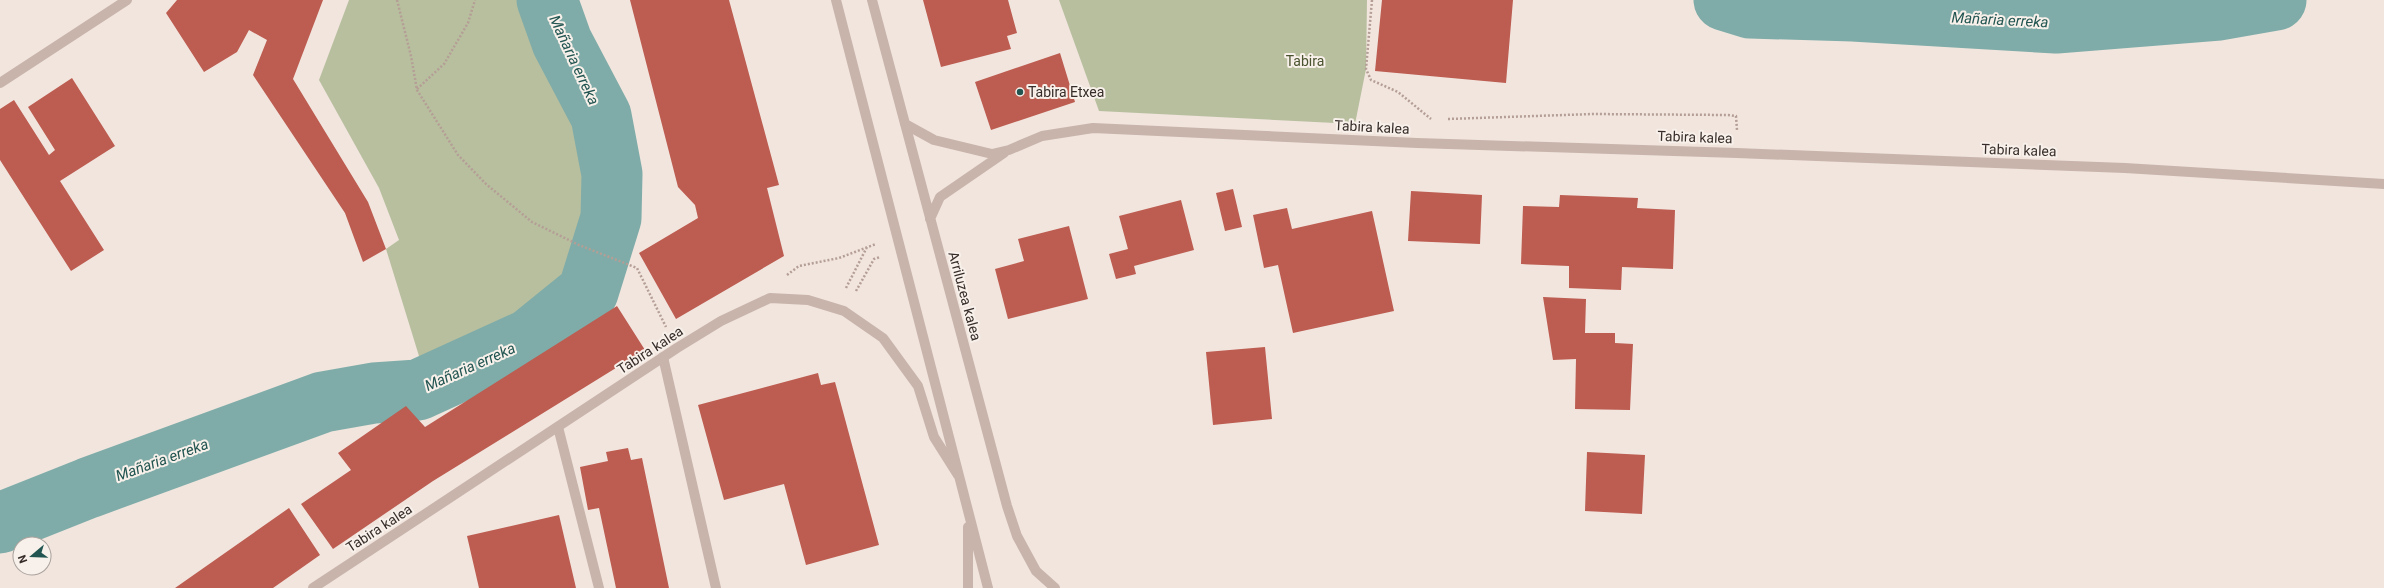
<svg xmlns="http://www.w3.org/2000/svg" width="2384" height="588" font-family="Roboto,sans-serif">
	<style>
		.green { fill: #b8bf9f }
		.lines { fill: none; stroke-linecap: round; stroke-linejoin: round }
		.river { stroke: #7faca8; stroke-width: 61 }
		.building { fill: #bd5c50 }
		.path { stroke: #b49e95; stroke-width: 2.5; stroke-dasharray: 2 2; stroke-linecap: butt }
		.lane { stroke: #c8b4ab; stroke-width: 10 }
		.street { stroke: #c8b4ab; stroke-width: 10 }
		.poi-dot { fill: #225551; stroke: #f8f0ea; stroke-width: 1.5 }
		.labels { text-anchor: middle; stroke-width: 4; stroke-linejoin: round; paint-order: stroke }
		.park-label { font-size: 14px; fill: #4a532f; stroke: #f8f0ea }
		.poi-label { font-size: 14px; fill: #362c29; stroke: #f8f0ea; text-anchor: start }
		.street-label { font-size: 14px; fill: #362c29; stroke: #f8f0ea }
		.water-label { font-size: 15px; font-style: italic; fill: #225551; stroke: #f8f0ea }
	</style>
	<rect width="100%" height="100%" fill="#f1e5de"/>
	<path class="green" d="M349,0H529C537,21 543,44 552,65C556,75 563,83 568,92C573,102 575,115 579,126C585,141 593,155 594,172C594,187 590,202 587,217C569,302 507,357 419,356L386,249L399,240L379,188L319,80Z
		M1059,0H1367L1366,69L1355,124L1099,111Z"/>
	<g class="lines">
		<path class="river" d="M1724,0L1750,8L1853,11L2056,23L2219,10L2276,0
			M0,523L88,488L323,402L374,393L418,390L530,339L588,292L611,218L612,174L601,116L562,42L547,0"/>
	</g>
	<path class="building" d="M177,0H323L293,79L368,202L386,249L363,262L345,213L253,75L267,40L249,30L237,52L204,72L166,13Z
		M630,0H729L779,185L767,188L784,256L676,319L639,253L698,218L695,205L678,187Z
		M923,0H1008L1017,33L1007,36L1011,49L941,67Z
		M1382,0H1513L1506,83L1375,71Z
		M1060,53L1075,102L991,130L975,82Z
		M72,78L115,146L60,181L104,250L71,271L0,160V109L14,100L49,155L55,150L28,107Z
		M1233,189L1242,227L1225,231L1216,193Z
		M1411,191L1482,195L1480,244L1408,241Z
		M1560,195L1638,198L1637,208L1675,210L1673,269L1622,267L1621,290L1569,288V266L1521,264L1523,206L1559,207Z
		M1181,200L1194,250L1134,266L1136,274L1116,279L1109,254L1128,249L1119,216Z
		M1287,208L1292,229L1372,211L1394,311L1293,333L1278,265L1264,268L1253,215Z
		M1069,226L1088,299L1008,319L995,269L1024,261L1018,239Z
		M1543,297L1586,299L1585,333H1615V343L1633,344L1630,410L1575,409L1576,359L1553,360Z
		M617,306L645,350L433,481L333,549L301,504L351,470L338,453L406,406L425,427Z
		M1265,347L1272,419L1213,425L1206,352Z
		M818,373L821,385L835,382L879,545L806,565L784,484L724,500L698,405Z
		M628,448L631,460L642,458L669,588H616L599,508L588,510L580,467L608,461L606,452Z
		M1587,452L1645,455L1642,514L1585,511Z
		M289,508L320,555L273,588H175Z
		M559,515L576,588H479L467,536Z"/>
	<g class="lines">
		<path class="path" d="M397,0L411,56L417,90L458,155L486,184L532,222L579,245L637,268L666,327
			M1372,0L1366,69L1371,80L1398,92L1431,119
			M417,89L444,64L468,23L475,0
			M1448,119L1593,114L1728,115L1736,116L1737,130
			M787,275L799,266L839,258L876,244
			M846,288L867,247
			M856,291L874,259L880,257"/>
		<path class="lane" d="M663,357L716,588
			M558,427L599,588"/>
		<path class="street" d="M836,0L988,588
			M872,0L1007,506L1017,536L1036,571L1055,588
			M0,83L127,0
			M905,124L934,140L992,154L1009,150L1042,136L1093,128L1417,143L1737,153L2125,168L2384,184
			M930,219L940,197L1004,153
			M968,527V588
			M313,588L677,348L721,321L770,298L808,300L844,311L883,338L918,386L934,437L958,475"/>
	</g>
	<circle class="poi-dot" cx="1020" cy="92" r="4"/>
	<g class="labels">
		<g class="park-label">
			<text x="1305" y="66">Tabira</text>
		</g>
		<g class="poi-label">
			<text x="1028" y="97">Tabira Etxea</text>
		</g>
		<g class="street-label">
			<text transform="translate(1372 127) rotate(3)" y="5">Tabira kalea</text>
			<text transform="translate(1695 137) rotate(2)" y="5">Tabira kalea</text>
			<text transform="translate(2019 150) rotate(2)" y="5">Tabira kalea</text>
			<text transform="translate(965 296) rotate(75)" y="5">Arriluzea kalea</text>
			<text transform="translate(650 350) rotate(-33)" y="5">Tabira kalea</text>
			<text transform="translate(379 528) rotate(-33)" y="5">Tabira kalea</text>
		</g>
		<g class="water-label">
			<text transform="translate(2000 20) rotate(3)" y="5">Mañaria erreka</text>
			<text transform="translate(574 60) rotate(65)" y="5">Mañaria erreka</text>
			<text transform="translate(470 367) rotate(-24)" y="5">Mañaria erreka</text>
			<text transform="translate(162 460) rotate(-20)" y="5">Mañaria erreka</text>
		</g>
	</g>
	<g transform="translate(32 556) rotate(251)"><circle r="19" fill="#f8f0ea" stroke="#aaa29d"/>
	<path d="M0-3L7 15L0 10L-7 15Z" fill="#225551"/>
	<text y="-6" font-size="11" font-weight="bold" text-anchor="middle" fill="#362c29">N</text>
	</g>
</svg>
